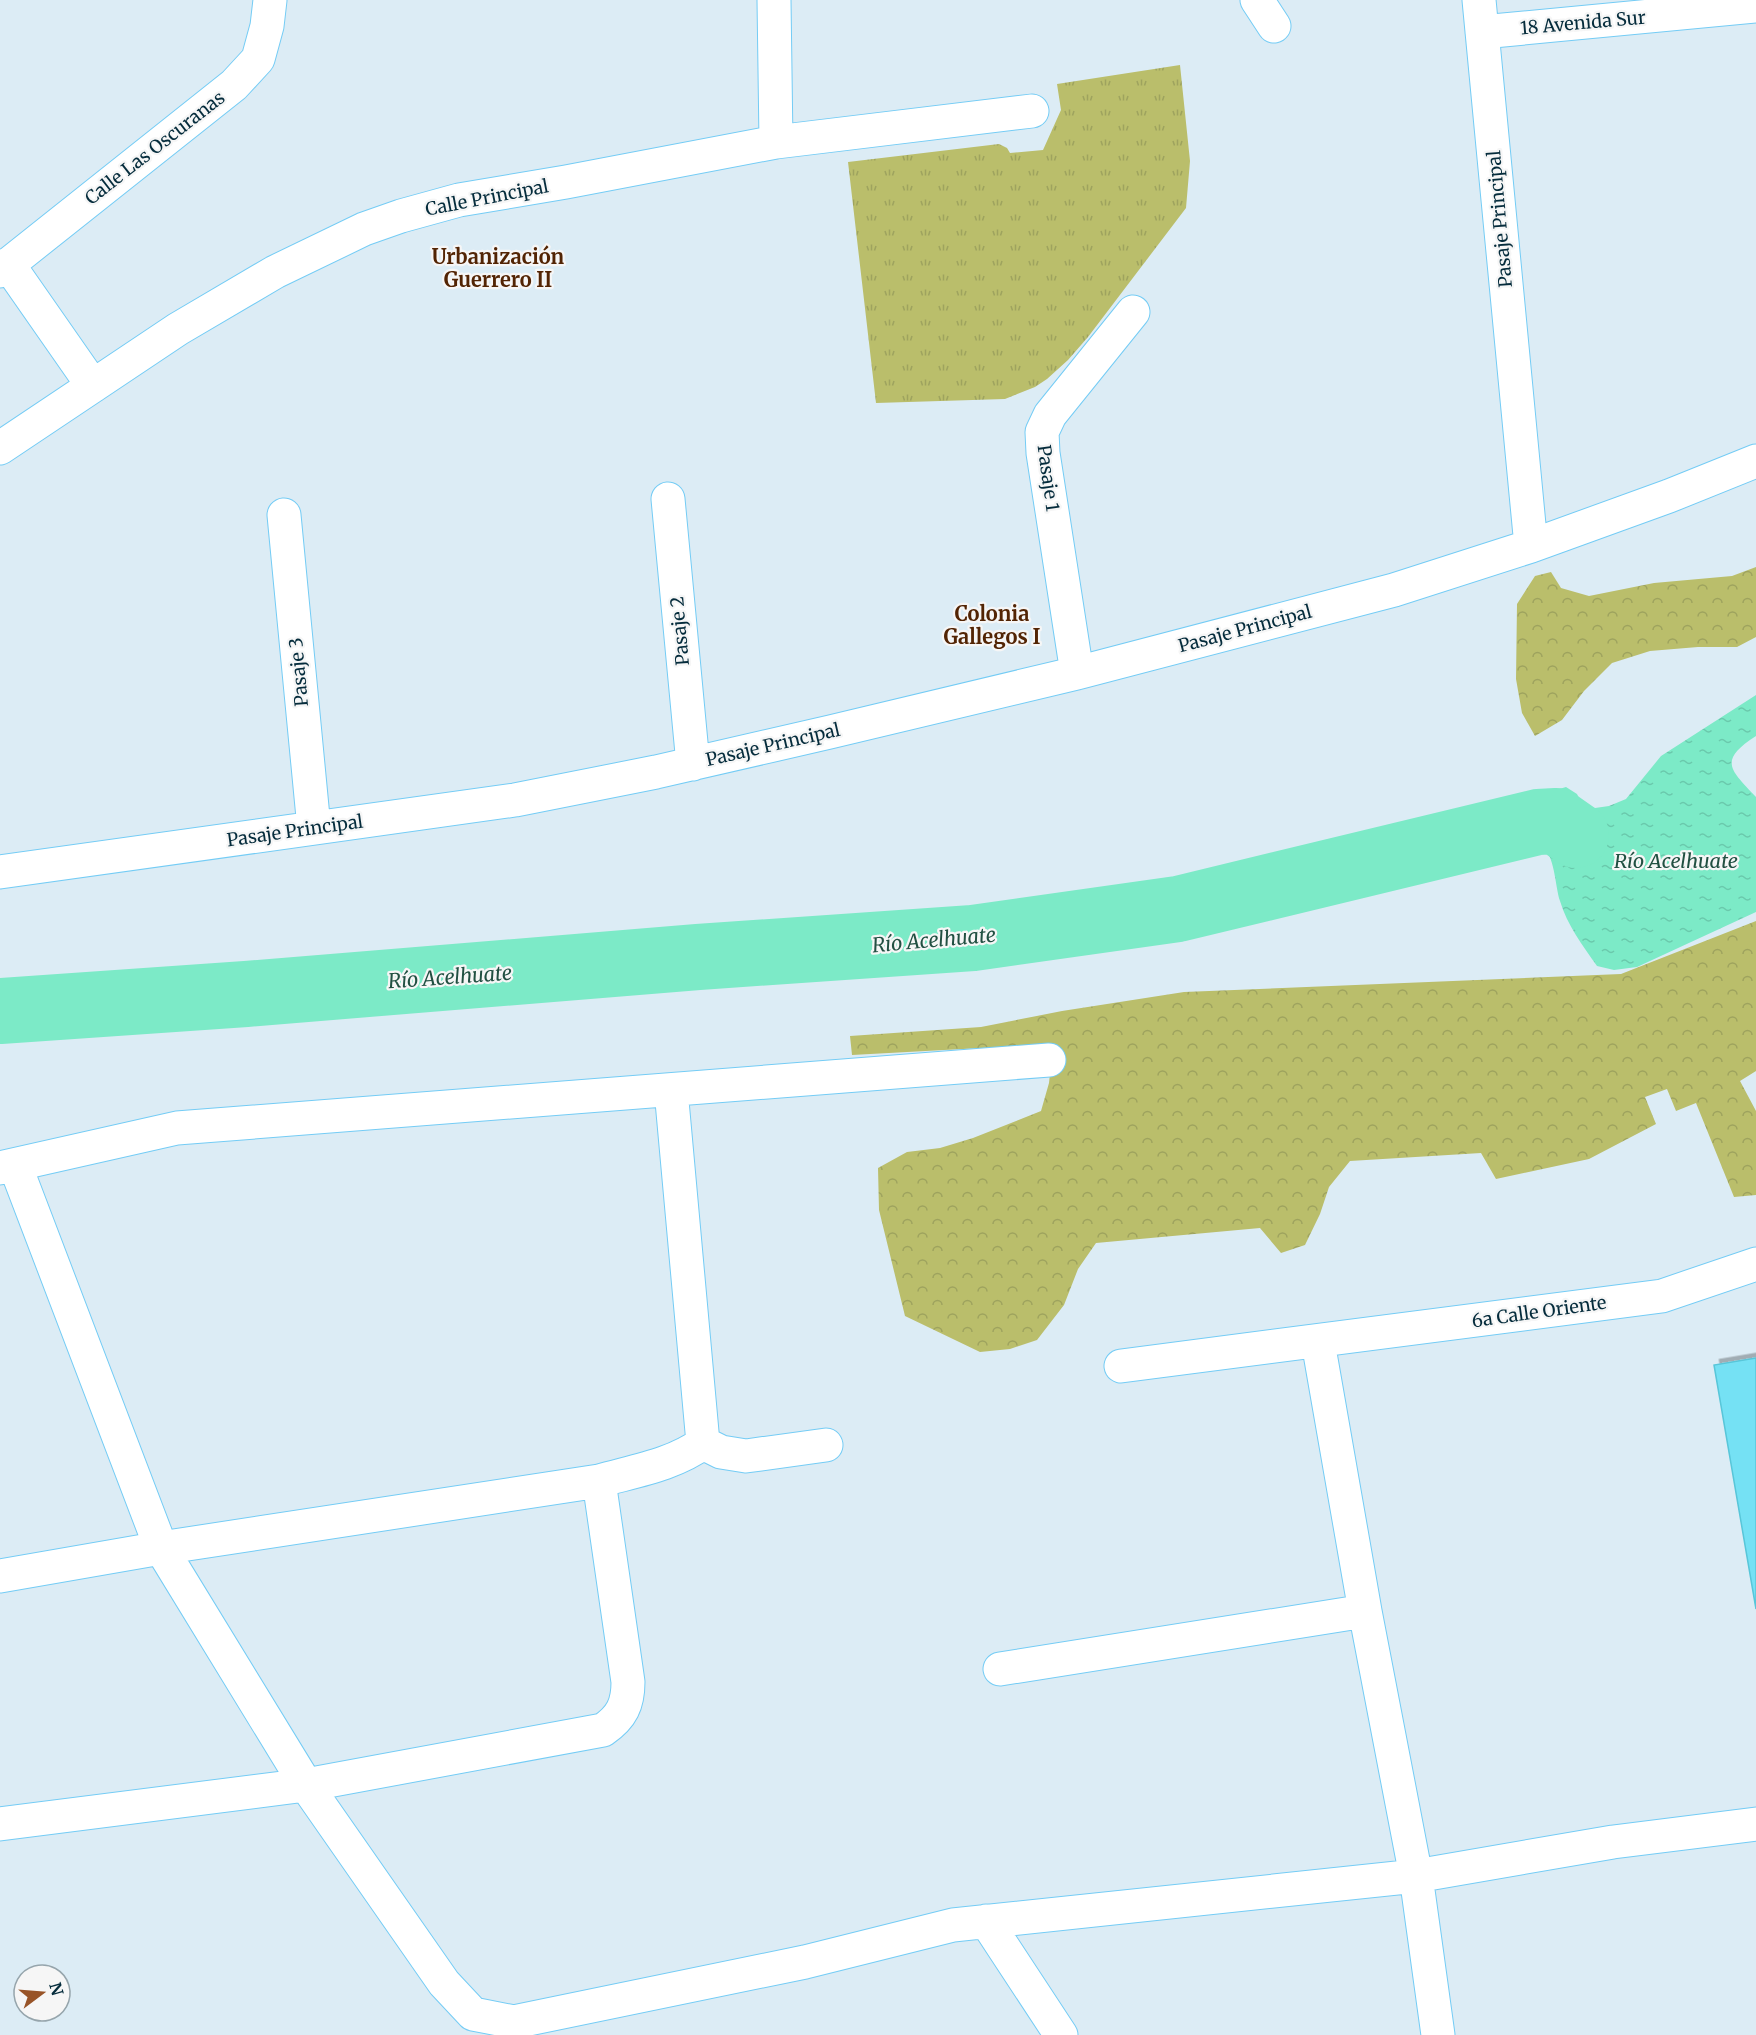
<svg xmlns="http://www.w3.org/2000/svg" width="1756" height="2035" font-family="Merriweather,serif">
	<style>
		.forest { fill: url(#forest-crowns) }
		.park { fill: url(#park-tufts) }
		.water { fill: url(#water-ripples) }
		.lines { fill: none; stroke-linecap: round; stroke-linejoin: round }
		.river { stroke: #7ceac7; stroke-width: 66 }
		.building { fill: #75e1f4; stroke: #58c6d9; stroke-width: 1.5; filter: url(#shadow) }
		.minor-casing { stroke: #74ccf5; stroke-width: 35 }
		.minor { stroke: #fff; stroke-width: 33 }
		.labels { text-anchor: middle; stroke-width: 4.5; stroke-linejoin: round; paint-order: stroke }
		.street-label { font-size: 18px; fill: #052c3c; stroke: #f6f6f6 }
		.neighbourhood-label { font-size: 20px; font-weight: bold; fill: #522404; stroke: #f6f6f6 }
		.water-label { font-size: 20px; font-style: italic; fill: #215042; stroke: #f6f6f6 }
	</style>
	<defs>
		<pattern id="forest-crowns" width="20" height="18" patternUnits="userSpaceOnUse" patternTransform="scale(1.5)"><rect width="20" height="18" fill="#babe6b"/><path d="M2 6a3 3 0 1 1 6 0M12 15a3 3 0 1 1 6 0" fill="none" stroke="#9ea35e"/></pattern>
		<pattern id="park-tufts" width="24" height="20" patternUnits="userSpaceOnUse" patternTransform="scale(1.5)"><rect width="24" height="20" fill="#babe6b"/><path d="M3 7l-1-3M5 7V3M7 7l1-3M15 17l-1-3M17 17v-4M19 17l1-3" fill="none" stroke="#9ea35e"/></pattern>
		<pattern id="water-ripples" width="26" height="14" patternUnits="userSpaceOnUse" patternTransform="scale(1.5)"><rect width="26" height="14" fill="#7ceac7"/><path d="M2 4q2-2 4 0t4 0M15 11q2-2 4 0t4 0" fill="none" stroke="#6ac9ac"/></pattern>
		<filter id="shadow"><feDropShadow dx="5.5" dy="-5.5" stdDeviation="0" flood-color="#0004"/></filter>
	</defs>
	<rect width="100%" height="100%" fill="#dcecf5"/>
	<path class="forest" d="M1756,567V637L1737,647H1698L1650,651L1612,663L1584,691L1562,720L1535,736L1522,713L1516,679L1517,604L1535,576L1551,572L1561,588L1589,596L1654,583L1732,576Z
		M1756,921V1071L1740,1081L1756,1111V1195L1734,1197L1696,1103L1676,1111L1667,1089L1645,1097L1656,1124L1589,1159L1496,1179L1481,1153L1350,1161L1329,1187L1320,1214L1305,1245L1281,1253L1260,1228L1096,1243L1078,1269L1064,1305L1037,1340L1010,1349L980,1352L905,1316L879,1210L878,1168L907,1152L940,1148L973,1138L1041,1111L1049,1083L1053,1044L852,1055L850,1036L981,1027L1062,1011L1184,992L1621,974Z"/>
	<path class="park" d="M1180,65L1190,161L1186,208L1088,337L1068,360L1047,379L1035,387L1005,399L876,403L848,162L999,144L1007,148L1010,153L1043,150L1061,110L1057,84Z"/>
	<path class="water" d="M1756,695V736C1717,761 1731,770 1756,797V912L1637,967L1614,970L1597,966C1583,946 1567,925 1560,901C1555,886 1555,854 1541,845C1528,836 1506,836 1491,833L1556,790L1566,787L1577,794L1583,806L1595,808L1609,806L1626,799L1661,756Z"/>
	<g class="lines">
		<path class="river" d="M0,1011L246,994L698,957L973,938L1178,909L1538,822L1556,821L1576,835"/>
	</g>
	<path class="building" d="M1756,1358V1609L1714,1365Z"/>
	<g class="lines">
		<defs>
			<path id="minor" d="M774,0L776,142
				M1257,0L1274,26
				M1479,0L1531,546
				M1482,32L1756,6
				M8,264L93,386
				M0,271L234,85L258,59L267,26L270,0
				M0,448L178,329L275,272L364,229L401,216L459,200L566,182L776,142L1032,111
				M668,499L693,764
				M284,515L314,828
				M1077,673L1043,453L1042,432L1050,415L1133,312
				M0,872L515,800L656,772L830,732L1077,673L1394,590L1531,546L1669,496L1756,461
				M671,1090L703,1443
				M15,1165L161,1548L306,1785L444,1983L473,2014L514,2022L805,1962L953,1925L1416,1876L1613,1842L1756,1824
				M0,1168L177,1128L1049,1060
				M1318,1342L1365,1611L1416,1876L1438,2035
				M1121,1366L1662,1296L1756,1264
				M0,1576L161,1548L599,1481C634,1471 673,1465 703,1443L721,1452L746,1456L826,1445
				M1000,1669L1365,1611
				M0,1824L306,1785L603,1730C622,1717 628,1704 628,1682L599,1481
				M986,1921L1061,2035"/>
		</defs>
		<use href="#minor" class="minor-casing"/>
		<use href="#minor" class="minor"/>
	</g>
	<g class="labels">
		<g class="street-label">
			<text transform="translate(1583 23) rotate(-5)" y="6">18 Avenida Sur</text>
			<text transform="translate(155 148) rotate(-38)" y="6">Calle Las Oscuranas</text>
			<text transform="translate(487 198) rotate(-11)" y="6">Calle Principal</text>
			<text transform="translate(1500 219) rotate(-95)" y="6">Pasaje Principal</text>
			<text transform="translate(1048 478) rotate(82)" y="6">Pasaje 1</text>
			<text transform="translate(1245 629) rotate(-15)" y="6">Pasaje Principal</text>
			<text transform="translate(680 631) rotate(-95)" y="6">Pasaje 2</text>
			<text transform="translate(299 672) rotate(-95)" y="6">Pasaje 3</text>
			<text transform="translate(773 745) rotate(-13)" y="6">Pasaje Principal</text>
			<text transform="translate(295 831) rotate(-8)" y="6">Pasaje Principal</text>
			<text transform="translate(1539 1312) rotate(-8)" y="6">6a Calle Oriente</text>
		</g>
		<g class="neighbourhood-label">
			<text x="498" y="264">Urbanización<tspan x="498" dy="23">Guerrero II</tspan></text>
			<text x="992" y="621">Colonia<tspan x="992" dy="23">Gallegos I</tspan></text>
		</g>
		<g class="water-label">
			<text x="1676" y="868">Río Acelhuate</text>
			<text transform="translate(934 940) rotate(-5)" y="7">Río Acelhuate</text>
			<text transform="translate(450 977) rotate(-4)" y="7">Río Acelhuate</text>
		</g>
	</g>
	<g transform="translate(42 1993) rotate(74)"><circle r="28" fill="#f6f6f6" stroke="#96a5ac" stroke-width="1.5"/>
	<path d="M0-4.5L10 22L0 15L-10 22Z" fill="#985428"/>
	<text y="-9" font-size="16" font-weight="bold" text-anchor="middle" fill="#052c3c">N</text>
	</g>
</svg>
